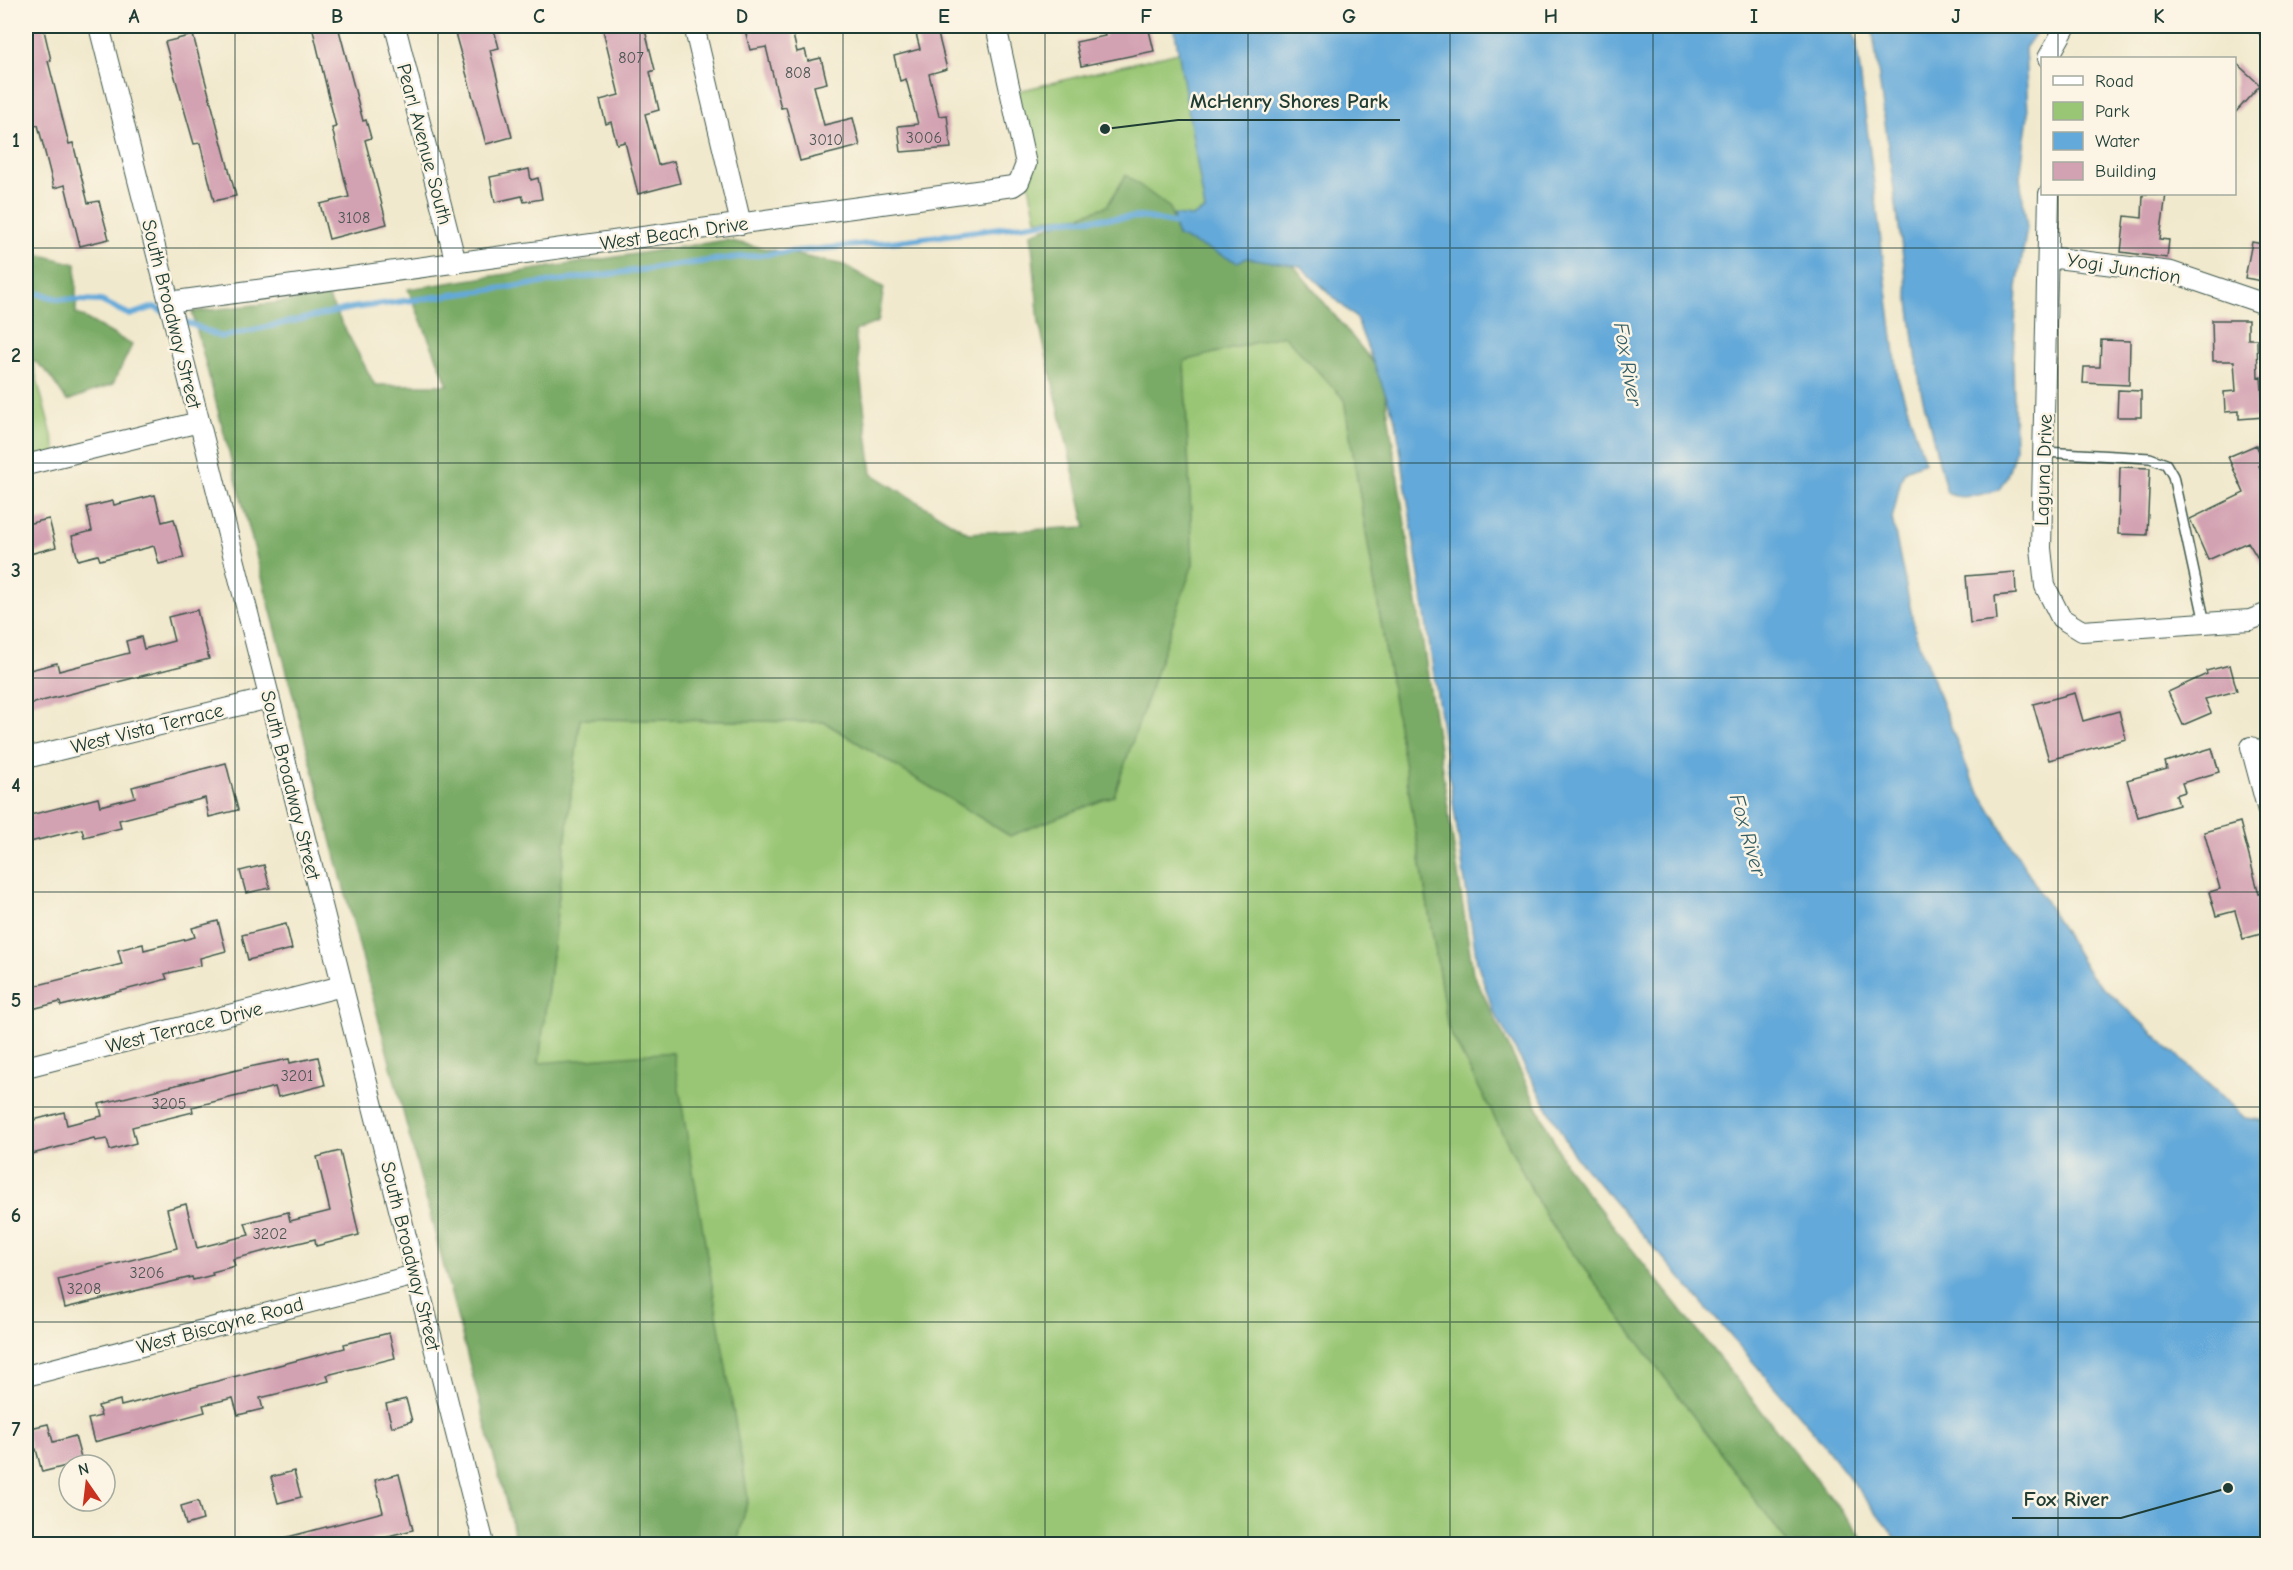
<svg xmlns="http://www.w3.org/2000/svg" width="2293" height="1570" font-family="'Comic Neue',sans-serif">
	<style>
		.green { fill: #99c674; stroke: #5c8254; stroke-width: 1.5 }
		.forest { fill: #7aab66; stroke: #4c744d; stroke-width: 1.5 }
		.water { fill: #63a9d9; stroke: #417386; stroke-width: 1.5 }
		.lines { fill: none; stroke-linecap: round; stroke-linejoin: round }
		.stream { stroke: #63a9d9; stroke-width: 6 }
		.building { fill: #d3a2b2 }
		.lane-casing { stroke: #3e574b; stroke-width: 12 }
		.street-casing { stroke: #3e574b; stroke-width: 22 }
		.lane { stroke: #fff; stroke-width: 9 }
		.street { stroke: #fff; stroke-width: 20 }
		.grid { fill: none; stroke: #1f3d34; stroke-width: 1.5; stroke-opacity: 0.55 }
		.labels { text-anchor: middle; stroke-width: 5; stroke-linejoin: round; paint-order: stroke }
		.number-label { font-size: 16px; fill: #4c5654 }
		.street-label { font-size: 20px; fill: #1f3d34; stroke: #fcf5e5 }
		.water-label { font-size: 21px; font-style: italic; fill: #335d66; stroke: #fcf5e5 }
		.leader { fill: none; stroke: #1f3d34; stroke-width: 2 }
		.callout-dot { fill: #1f3d34; stroke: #fcf5e5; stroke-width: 2 }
		.callout-label { font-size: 21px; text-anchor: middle; font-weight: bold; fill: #1f3d34; stroke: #fcf5e5; stroke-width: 5; stroke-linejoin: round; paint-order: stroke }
		.neatline { fill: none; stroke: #1f3d34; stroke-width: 2 }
		.grid-label { font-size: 20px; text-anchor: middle; font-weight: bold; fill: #1f3d34 }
	</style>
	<rect width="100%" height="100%" fill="#fcf5e5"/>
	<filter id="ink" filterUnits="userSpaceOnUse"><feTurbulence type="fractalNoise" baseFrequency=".0167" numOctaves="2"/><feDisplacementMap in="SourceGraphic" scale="12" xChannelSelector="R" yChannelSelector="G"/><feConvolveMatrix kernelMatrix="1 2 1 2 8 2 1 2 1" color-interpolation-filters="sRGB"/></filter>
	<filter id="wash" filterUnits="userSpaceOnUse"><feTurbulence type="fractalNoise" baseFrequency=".008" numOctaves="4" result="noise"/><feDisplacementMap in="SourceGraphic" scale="24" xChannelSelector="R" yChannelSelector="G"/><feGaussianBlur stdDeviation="1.35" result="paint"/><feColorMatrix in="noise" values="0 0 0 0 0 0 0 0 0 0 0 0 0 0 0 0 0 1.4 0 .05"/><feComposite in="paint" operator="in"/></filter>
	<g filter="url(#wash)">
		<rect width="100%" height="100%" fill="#f1e9cd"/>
		<path class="green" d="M1179,52L1205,210L1192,217L1150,213L1036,219L1010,93Z
			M1284,335L1344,399L1448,1028L1546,1217L1788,1544H737L748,1498L539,1063L580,719L824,722L1010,836L1193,564L1184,360Z
			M26,339L58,457L26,465Z"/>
		<path class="forest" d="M1126,175L1170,208L1177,236L1247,258L1290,261L1382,373L1473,973L1567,1168L1868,1544H1788L1546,1217L1448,1028L1344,399L1284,335L1184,361L1193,564L1114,796L1010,836L824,722L580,719L539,1063L673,1052L748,1498L737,1544H517L192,312L328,297L375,385H448L408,289L726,240L844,265L884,288L878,322L855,331L872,474L968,533L1086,527L1039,323L1031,233L1107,206Z
			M26,251L76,264V313L132,345L113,384L67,401L47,372L26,354Z"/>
		<path class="water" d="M1174,26H1851L1856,39L1898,379L1925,462L1905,470C1897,486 1898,501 1892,518L1916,636L1971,778L2090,975L2245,1118L2267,1121V1544H1901L1812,1430L1574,1155L1493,1010L1477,962L1396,421L1356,318L1300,266L1247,258L1237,262L1177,236L1173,215L1192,217L1205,210Z
			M1872,26H2041L2025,48L2028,115L2020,178L2027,228L2017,287L2013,358L2015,451L2007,476L1999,490C1983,494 1962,501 1947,493L1921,391Z"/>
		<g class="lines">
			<path class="stream" d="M26,290L58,299L101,301L130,315L154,307L168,314
				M177,318L221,337L352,308L731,258L908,240L1063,220L1143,217L1182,225"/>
		</g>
		<g id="blocks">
			<path class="building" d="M35,26H43L51,60L48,61L69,144L73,143L88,203L99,201L109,239L80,246L65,185L54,188L38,125L34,126L26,91V28Z
				M312,26H338L363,121L366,120L371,138L365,140L387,224L329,239L320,204L349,197L332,128L336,127Z
				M453,26H493L499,48L490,50L512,137L486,144Z
				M602,26H644L655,70L650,72L659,110L645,114L658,165L674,161L680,183L638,194L625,142L617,144L611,122L606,124L600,100L619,95Z
				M744,26H791L797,52L805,50L808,61L821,58L827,83L814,86L824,125L853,118L860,146L800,161L786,107L781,108L766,47L750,50Z
				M914,26H936L947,69L929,74L939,116L947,115L951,148L901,152L898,126L918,124L906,79L900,81L894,56L920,49Z
				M1103,26H1148L1154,51L1081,66L1076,42L1105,36Z
				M193,35L236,196L214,201L200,143L194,144L165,42Z
				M2235,62L2260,85L2235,113Z
				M529,169L531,180L538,178L542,199L524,202L522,196L495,202L490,177Z
				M2143,194H2166L2160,239L2169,240L2167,258L2121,252L2125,216L2142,218Z
				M2252,242L2268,245V282L2245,278Z
				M2212,320H2248V339H2257L2258,378L2261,377L2264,417L2239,419V411L2225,412L2224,392L2236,391L2234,361H2213Z
				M2101,340L2130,341L2129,385L2083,383L2084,367H2100Z
				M2118,390L2141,391V417H2117Z
				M2256,445L2265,464L2259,466L2268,481V575L2248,542L2208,560L2190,519L2244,493L2228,457Z
				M2120,467L2150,468L2147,535L2118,534Z
				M155,495L162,522L174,519L184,558L159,564L154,546L100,560L98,555L78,560L72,536L92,531L87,507L113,501L114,505Z
				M49,519L56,547L26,555V524Z
				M2015,572L2016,594L1995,596L1997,620L1970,623L1966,576Z
				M197,610L209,659L26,705V671L57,663L59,671L129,653L126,641L141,637L144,649L174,641L168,617Z
				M2230,665L2237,691L2205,699L2211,713L2183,725L2168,692L2207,674L2206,671Z
				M2075,693L2083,721L2119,711L2126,739L2049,760L2033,704Z
				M2212,748L2219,772L2182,783L2185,792L2176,795L2179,805L2138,817L2127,780L2167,769L2165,762Z
				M226,763L238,810L209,817L205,798L119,820L121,828L84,837L82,829L26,843V816L98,798L100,806L135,797L132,787Z
				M2240,822L2259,894L2268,892V932L2243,939L2235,911L2216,916L2209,892L2220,889L2204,832Z
				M264,865L270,888L246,893L240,871Z
				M218,921L226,951L200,958L201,965L165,974L167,979L102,996L61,1006L60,1002L28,1010L26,988L122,964L118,950L143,944L144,950L195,937L192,928Z
				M286,924L292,949L248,960L242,935Z
				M318,1057L325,1085L278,1097L275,1087L192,1107L193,1112L132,1127L136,1143L110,1150L107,1139L95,1141L94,1138L28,1155L26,1122L64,1112L67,1125L102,1116L99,1104L249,1067L289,1059L290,1063Z
				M340,1151L359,1235L316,1246L315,1239L233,1259L235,1266L212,1272L213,1275L193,1280L192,1277L65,1308L58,1279L177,1248L167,1209L186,1204L197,1248L249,1235L245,1223L288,1212L290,1221L330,1211L317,1157Z
				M389,1333L395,1358L327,1375L329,1381L260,1398L263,1409L238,1415L233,1398L203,1405L205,1412L94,1442L88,1419L101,1416L98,1406L120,1400L121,1406L345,1348L344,1344Z
				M406,1399L412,1421L392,1427L386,1404Z
				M48,1424L53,1442L75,1436L82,1462L42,1472L36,1449L31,1450L26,1429Z
				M294,1471L301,1497L278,1503L271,1477Z
				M399,1474L413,1530L371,1540L373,1545H281L280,1539L383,1512L375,1480Z
				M198,1501L203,1520L186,1525L181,1506Z"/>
		</g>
	</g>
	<g filter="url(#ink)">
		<use href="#blocks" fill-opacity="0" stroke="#3e574b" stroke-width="1.5"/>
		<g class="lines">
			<defs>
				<path id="lane" d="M2044,452L2150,458L2166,464L2173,476L2205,623"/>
				<path id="street" d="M99,26L484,1544
					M395,26L456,263
					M694,26L741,224
					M2266,26L2268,28
					M2048,58L2066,26
					M2049,194L2041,548L2045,586L2061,618L2082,631L2250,620L2268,613
					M2048,257L2171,272L2268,305
					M169,302L1013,186L1019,182L1026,164L996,26
					M26,465L199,422
					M2251,747L2268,811
					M26,758L269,698
					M26,1067L342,986
					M26,1376L415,1275"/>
			</defs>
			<use href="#lane" class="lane-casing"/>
			<use href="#street" class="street-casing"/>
			<use href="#lane" class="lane"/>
			<use href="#street" class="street"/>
		</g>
	</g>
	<path class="grid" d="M235,26V1544M438,26V1544M640,26V1544M843,26V1544M1045,26V1544M1248,26V1544M1450,26V1544M1653,26V1544M1855,26V1544M2058,26V58M2058,194V1544M26,248H2268M26,463H2268M26,678H2268M26,892H2268M26,1107H2268M26,1322H2268"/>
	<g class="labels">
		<g class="number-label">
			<text x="631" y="63">807</text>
			<text x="798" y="78">808</text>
			<text x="924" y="143">3006</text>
			<text x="826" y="145">3010</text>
			<text x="354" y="223">3108</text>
			<text x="297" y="1081">3201</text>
			<text x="169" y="1109">3205</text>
			<text x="270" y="1239">3202</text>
			<text x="147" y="1278">3206</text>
			<text x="84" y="1294">3208</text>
		</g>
		<g class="street-label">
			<text transform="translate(425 144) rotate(75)" y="7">Pearl Avenue South</text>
			<text transform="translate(674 233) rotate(-8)" y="7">West Beach Drive</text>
			<text transform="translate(2124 268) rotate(9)" y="7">Yogi Junction</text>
			<text transform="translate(172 314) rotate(76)" y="7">South Broadway Street</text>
			<text transform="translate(2043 470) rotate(-88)" y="7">Laguna Drive</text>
			<text transform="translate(147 728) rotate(-14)" y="7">West Vista Terrace</text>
			<text transform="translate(291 785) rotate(76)" y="7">South Broadway Street</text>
			<text transform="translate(184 1027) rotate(-14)" y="7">West Terrace Drive</text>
			<text transform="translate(411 1256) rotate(76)" y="7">South Broadway Street</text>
			<text transform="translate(220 1325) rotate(-15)" y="7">West Biscayne Road</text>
		</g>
		<g class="water-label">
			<text transform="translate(1628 364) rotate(80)" y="7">Fox River</text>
			<text transform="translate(1748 835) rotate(74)" y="7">Fox River</text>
		</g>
	</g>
	<path class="leader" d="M1105 129L1178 120H1400M2228 1488L2121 1518H2012"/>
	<g class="callout-dot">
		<circle cx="1105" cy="129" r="6"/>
		<circle cx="2228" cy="1488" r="6"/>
	</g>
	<g class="callout-label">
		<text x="1289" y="108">McHenry Shores Park</text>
		<text x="2066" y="1506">Fox River</text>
	</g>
	<rect width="2293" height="1570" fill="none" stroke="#fcf5e5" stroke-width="66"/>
	<rect x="2041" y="57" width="195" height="138" fill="#fcf5e5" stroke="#a4ab9e" stroke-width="1.5"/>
	<rect x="2053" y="76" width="30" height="9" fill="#ffffff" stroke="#a4ab9e" stroke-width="1.5"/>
	<text x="2095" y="87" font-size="18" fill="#1f3d34">Road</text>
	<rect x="2053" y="102" width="30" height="18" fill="#99c674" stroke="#a4ab9e" stroke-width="1.5"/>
	<text x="2095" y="117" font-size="18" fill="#1f3d34">Park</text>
	<rect x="2053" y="132" width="30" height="18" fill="#63a9d9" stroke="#a4ab9e" stroke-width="1.5"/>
	<text x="2095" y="147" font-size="18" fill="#1f3d34">Water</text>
	<rect x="2053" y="162" width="30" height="18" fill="#d3a2b2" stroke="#a4ab9e" stroke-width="1.5"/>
	<text x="2095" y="177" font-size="18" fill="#1f3d34">Building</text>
	<g transform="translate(87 1483) rotate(346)"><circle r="28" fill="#fcf5e5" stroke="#a4ab9e" stroke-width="1.5"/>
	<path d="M0-4.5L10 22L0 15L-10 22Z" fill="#c8321e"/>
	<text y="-9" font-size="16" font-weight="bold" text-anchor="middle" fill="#1f3d34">N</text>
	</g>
	<rect x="33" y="33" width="2227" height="1504" class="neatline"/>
	<g class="grid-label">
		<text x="134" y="23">A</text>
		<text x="337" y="23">B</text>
		<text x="539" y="23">C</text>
		<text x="742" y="23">D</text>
		<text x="944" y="23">E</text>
		<text x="1146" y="23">F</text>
		<text x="1349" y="23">G</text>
		<text x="1551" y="23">H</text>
		<text x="1754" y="23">I</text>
		<text x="1956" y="23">J</text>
		<text x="2159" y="23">K</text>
		<text x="16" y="147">1</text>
		<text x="16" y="362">2</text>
		<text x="16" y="577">3</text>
		<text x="16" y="792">4</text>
		<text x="16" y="1007">5</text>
		<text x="16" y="1222">6</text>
		<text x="16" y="1436">7</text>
	</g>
</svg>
